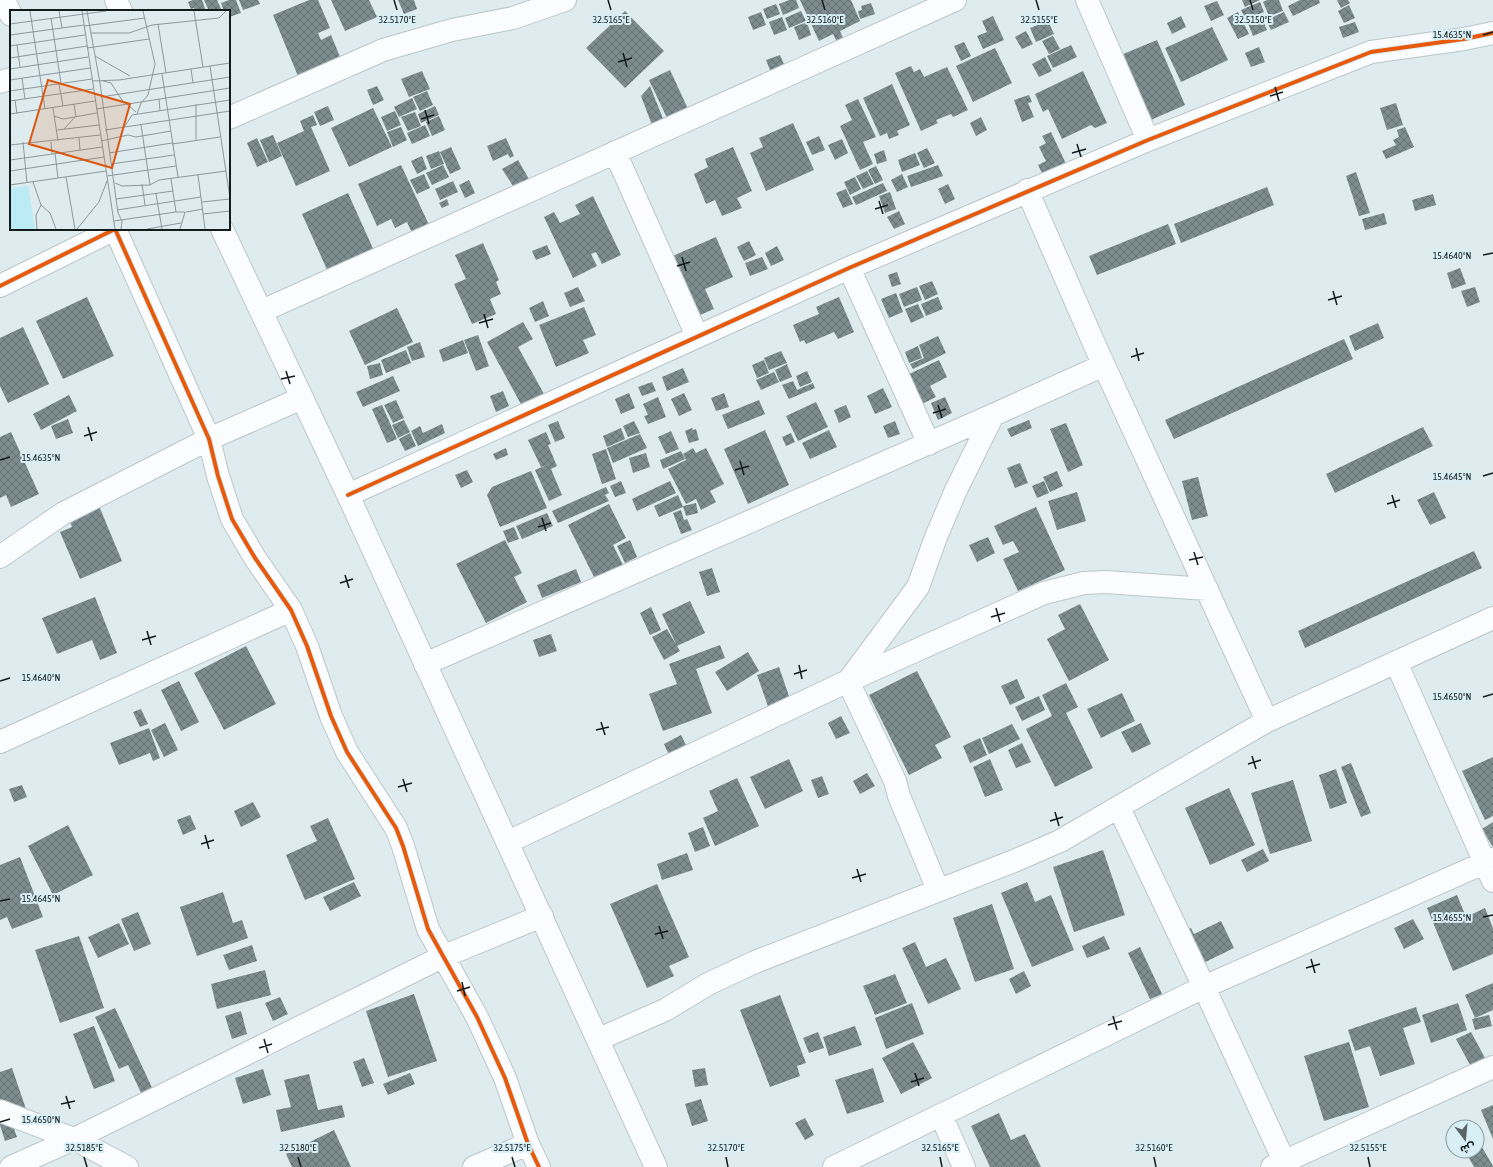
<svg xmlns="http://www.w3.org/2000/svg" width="1493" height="1167" font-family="'Asap Condensed','Noto Sans Arabic',sans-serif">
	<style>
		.building { fill: url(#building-cross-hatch) }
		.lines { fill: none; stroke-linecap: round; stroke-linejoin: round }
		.minor-casing { stroke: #bcc6c8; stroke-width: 24 }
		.tertiary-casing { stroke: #bcc6c8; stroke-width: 24 }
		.minor { stroke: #fafcfd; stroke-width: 22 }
		.tertiary { stroke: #fafcfd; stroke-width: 22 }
		.cycleway-casing { stroke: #d8f0f5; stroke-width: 6 }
		.cycleway { stroke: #e8590c; stroke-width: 4 }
		.ticks { fill: none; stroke: #131b1d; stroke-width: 1.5 }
		.inset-road { fill: none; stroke: #8d989b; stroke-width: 1 }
		.view { fill: #dd560d; fill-opacity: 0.15; stroke: #dd560d; stroke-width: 2 }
		.inset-edge { fill: none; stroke: #131b1d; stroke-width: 2 }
		.ticks-label { font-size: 10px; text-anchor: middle; fill: #131b1d; stroke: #d8f0f5; stroke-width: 4; stroke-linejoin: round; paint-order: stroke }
	</style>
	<defs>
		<pattern id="building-cross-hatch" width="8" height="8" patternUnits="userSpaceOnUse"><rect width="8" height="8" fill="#7c8c8f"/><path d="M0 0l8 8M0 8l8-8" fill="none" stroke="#647274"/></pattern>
	</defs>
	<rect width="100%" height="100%" fill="#deecef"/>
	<path class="building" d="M193,0H202L206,11H195L194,8L191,9L188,2Z
		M204,0H217L222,11H209Z
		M229,0H236L241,13L229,17V11H224L221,3Z
		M239,0H258L260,4L243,10Z
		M309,0H318L330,28L318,33L321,40L331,35L343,64L300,81L273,15Z
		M331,0H369L377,17L345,31Z
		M398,0H414L417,9L404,14Z
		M789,0H796L799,8L783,15L779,4Z
		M800,0H851L860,21L840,31L846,45L840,48L833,34L819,41Z
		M1242,0H1260L1245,7Z
		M1267,0H1279L1283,11L1269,16L1263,2Z
		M1300,0H1319L1320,3L1293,16L1288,6Z
		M1337,0H1348L1350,3L1341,8Z
		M1217,1L1224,15L1211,21L1204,6Z
		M1260,2L1264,12L1246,20L1241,10Z
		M871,3L875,14L860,19L858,11L862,10L861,6Z
		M776,4L780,14L767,19L763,9Z
		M1349,5L1355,18L1344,23L1338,11Z
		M625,11L664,51L625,88L586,48Z
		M801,11L806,21L789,28L785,18Z
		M761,12L766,25L753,30L748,17Z
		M1238,12L1249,34L1238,39L1227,18Z
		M1284,12L1289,22L1271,30L1266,20Z
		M993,16L1004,40L983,49L977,36L987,32L982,21Z
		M1181,16L1186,27L1172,34L1167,23Z
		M1261,16L1267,30L1253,36L1247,21Z
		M782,17L787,30L774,35L769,22Z
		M1048,21L1054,34L1036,42L1030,28Z
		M807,22L811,35L799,40L794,27Z
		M1355,22L1359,32L1343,38L1339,27Z
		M1212,27L1228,60L1181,82L1165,48Z
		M1026,31L1033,44L1022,49L1015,37Z
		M1053,36L1060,49L1049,54L1042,41Z
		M1157,40L1185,105L1144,123L1116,57Z
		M964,42L971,56L961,61L954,46Z
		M1071,45L1077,57L1053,68L1047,56Z
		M1259,47L1265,62L1251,67L1245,53Z
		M995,48L1012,83L973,102L956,66Z
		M780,55L786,69L772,75L766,60Z
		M1045,57L1052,71L1039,77L1032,64Z
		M911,66L914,72L920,69L924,77L947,67L968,110L953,117L951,114L936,120L938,123L921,131L895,73Z
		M670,70L689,111L668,120L649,80Z
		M422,71L430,89L409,97L401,79Z
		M1083,71L1107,123L1095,128L1091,125L1062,139L1048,109L1043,112L1035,94Z
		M892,84L910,125L897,131L899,135L889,139L887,133L880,136L863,98Z
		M377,86L384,100L373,105L367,90Z
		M650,86L664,121L652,125L641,96Z
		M427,91L433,105L420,111L413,97Z
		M1029,95L1032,102L1028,103L1034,117L1022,122L1014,100Z
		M412,98L417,109L399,117L394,107Z
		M858,99L876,137L863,142L873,164L860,170L840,126L852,120L845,105Z
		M1396,103L1403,125L1387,130L1380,108Z
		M328,106L334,120L320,126L314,112Z
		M435,106L439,115L421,123L418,114Z
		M373,108L392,147L349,167L331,128Z
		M395,111L401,125L387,131L381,117Z
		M415,112L421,126L408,131L401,117Z
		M313,115L317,125L311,127L330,171L296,186L277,143L304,131L300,121Z
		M439,116L445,130L432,136L426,122Z
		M981,117L987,130L976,136L970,123Z
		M793,123L814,170L766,191L750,153L763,147L759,138Z
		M425,125L430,136L412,144L407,133Z
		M401,127L407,140L393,147L387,132Z
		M1405,127L1414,147L1386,159L1382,151L1396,145L1393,140L1399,137L1397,130Z
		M1051,132L1067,166L1044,177L1038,165L1046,161L1039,147L1046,143L1042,136Z
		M273,135L282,156L269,162L260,140Z
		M819,136L825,150L812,155L806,142Z
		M257,138L268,162L257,167L247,143Z
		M506,138L514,156L510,158L508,154L493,161L487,146Z
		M842,139L848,153L835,160L828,145Z
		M451,147L461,169L450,174L440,152Z
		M733,147L752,191L737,198L742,208L722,216L715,200L706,204L694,174L708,167L705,159Z
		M927,148L935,163L924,168L917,153Z
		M884,150L887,161L877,164L874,154Z
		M439,151L444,164L431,169L426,156Z
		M915,153L920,165L902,172L898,160Z
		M422,156L427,169L417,174L411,161Z
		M518,160L530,181L515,189L502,169Z
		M401,165L430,227L413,235L407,222L395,228L391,219L377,226L358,184Z
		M443,165L449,177L432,185L426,173Z
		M938,165L943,176L911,187L907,176Z
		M876,166L883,180L875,184L868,170Z
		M867,171L874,184L863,189L856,176Z
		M1356,172L1370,213L1359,216L1346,176Z
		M424,174L430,188L417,194L410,180Z
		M902,174L908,187L897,192L891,180Z
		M855,177L861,189L850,195L844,182Z
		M469,180L475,193L465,198L459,185Z
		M453,181L458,192L440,200L435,189Z
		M883,183L887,191L856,205L852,197Z
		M948,184L955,199L945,204L938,189Z
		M1267,187L1274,205L1181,243L1174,224Z
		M846,189L853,204L843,208L836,193Z
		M890,192L896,209L885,213L879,196Z
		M348,193L375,253L329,274L302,214Z
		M1433,194L1436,205L1415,211L1412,200Z
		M593,196L621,255L602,264L596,252L591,254L597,266L573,278L544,217L554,212L560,223L580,214L575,205Z
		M447,199L449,205L442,208L439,203Z
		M899,211L905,224L894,229L887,217Z
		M1384,213L1387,224L1365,230L1362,219Z
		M1168,224L1176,244L1097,275L1089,256Z
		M716,237L733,277L705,289L714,309L693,318L668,258Z
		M749,241L756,255L744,261L737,247Z
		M483,243L499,280L496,282L501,294L490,299L496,314L472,324L454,284L466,279L455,255Z
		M547,245L551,254L536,260L532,251Z
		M777,246L784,260L771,266L765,253Z
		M762,257L768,269L750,276L745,263Z
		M1460,268L1466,284L1452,289L1447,273Z
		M897,272L901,284L892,287L888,275Z
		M932,281L938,294L925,300L919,286Z
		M578,287L585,301L570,307L564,293Z
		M917,287L922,300L904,307L899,294Z
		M1475,287L1480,302L1467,307L1461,291Z
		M896,293L903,312L889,318L881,299Z
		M87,297L114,356L63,379L36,321Z
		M839,297L854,332L838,339L834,332L806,344L804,340L800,342L793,325L819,314L816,307Z
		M938,297L943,309L926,316L921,304Z
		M543,301L549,316L535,322L529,308Z
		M918,304L924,317L911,323L905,309Z
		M584,307L596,335L583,340L589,353L556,367L539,325Z
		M397,308L413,342L365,365L349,331Z
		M523,322L533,339L518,347L544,394L522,406L487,342Z
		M1378,323L1384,338L1355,351L1349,336Z
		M23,327L49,384L8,403L0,386V338Z
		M478,335L489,366L476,371L464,340Z
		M938,336L946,353L913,369L910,364L924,358L919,345Z
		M1344,339L1353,359L1174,439L1165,420Z
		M463,340L468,353L443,362L439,350Z
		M420,342L425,357L412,361L407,347Z
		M918,346L922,358L909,363L905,352Z
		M406,350L411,363L386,373L381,360Z
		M781,351L787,363L769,370L764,358Z
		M764,360L769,373L757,378L752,365Z
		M939,360L947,377L930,386L936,397L922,404L907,375Z
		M380,363L383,375L370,379L367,366Z
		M787,364L792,377L780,382L775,370Z
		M683,368L689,382L667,391L662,377Z
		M807,371L812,382L800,387L796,376Z
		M774,372L779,382L761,390L756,380Z
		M393,376L400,391L363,407L356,392Z
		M793,381L797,390L813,383L815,388L789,399L782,385Z
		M652,382L656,391L642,396L638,387Z
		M883,388L892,407L875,414L867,396Z
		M503,391L509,406L496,412L490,396Z
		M629,393L635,408L621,414L615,399Z
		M684,393L692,410L679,416L671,399Z
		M724,393L729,407L716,411L711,398Z
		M69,395L77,411L41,430L33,414Z
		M658,397L666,417L648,424L644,416L648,415L643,404Z
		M945,397L952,413L938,420L931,403Z
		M396,400L404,418L393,423L384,405Z
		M759,400L765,414L728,429L722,415Z
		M816,402L828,427L798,441L786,416Z
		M382,405L397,439L387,443L372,409Z
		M846,405L851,417L839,423L834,410Z
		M68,419L73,433L56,439L51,426Z
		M404,420L410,432L398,438L392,425Z
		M1029,420L1032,428L1011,437L1007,429Z
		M558,421L565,438L555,442L548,425Z
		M634,421L640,433L628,437L623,426Z
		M895,421L900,434L888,438L883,426Z
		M1066,423L1083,465L1068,472L1050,429Z
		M442,424L445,433L418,446L411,431L420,426L423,433Z
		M1423,427L1433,446L1335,493L1326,474Z
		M621,428L625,439L607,447L603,436Z
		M692,428L693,430L696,429L699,440L689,443L685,431Z
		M765,430L789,485L748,504L724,449Z
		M829,430L837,447L810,459L802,443Z
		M671,431L679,449L666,454L658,437Z
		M11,432L39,494L11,507L6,495L0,498V437Z
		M546,432L551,444L548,445L557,466L551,469L562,495L549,501L535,470L549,464L541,467L528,440Z
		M410,433L416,446L405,451L399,439Z
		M791,433L795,442L786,446L782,437Z
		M640,434L647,448L613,463L607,448Z
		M506,448L508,455L496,460L493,454Z
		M693,448L696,453L706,448L724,484L710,491L716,502L701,510L696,499L686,504L668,469L686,460L683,454Z
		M606,449L616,479L602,484L592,454Z
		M681,451L685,459L663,469L660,460Z
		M646,453L650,467L633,473L629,458Z
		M1020,463L1028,483L1015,488L1007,468Z
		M467,470L473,482L461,488L455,475Z
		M531,471L547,508L500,527L487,495L492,487Z
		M1057,471L1063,486L1050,492L1043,477Z
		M1198,477L1208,516L1192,520L1182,481Z
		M621,481L626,493L615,497L610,486Z
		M670,481L676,493L637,511L632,499Z
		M1044,481L1049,493L1037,498L1032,486Z
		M606,487L609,493L605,495L609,501L558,523L552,511Z
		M1077,492L1086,521L1057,530L1048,501Z
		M1434,492L1446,518L1430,525L1417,500Z
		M678,495L683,507L659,517L654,506Z
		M696,503L698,513L686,516L683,506Z
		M609,504L626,538L613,545L624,567L596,581L568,525Z
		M99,506L122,561L80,579L60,532L72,527L69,519Z
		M1036,507L1065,570L1018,591L1003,559L1019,552L1013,541L1003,545L994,526Z
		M681,510L684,520L687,519L692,530L681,534L673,513Z
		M547,513L553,526L522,539L516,526Z
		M514,527L519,539L508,543L503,531Z
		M988,537L995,553L977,562L969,545Z
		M505,540L522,573L514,577L527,602L486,623L456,564Z
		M630,540L637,557L625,563L617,546Z
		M1474,551L1482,568L1305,648L1298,631Z
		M712,568L720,592L707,596L699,572Z
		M576,569L581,582L542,598L537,585Z
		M95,597L117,653L100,660L92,640L57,654L42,618Z
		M690,601L705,633L677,646L662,614Z
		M1080,604L1109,660L1069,681L1047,639L1065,629L1058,615Z
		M651,607L661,630L650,635L640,613Z
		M667,629L680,651L664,660L652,637Z
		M551,634L557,651L539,657L533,640Z
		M720,645L725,658L696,669L712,713L663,731L649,694L677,684L669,664Z
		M246,646L276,704L224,730L194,673Z
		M748,652L759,671L727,691L715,672Z
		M779,667L791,702L769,709L757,675Z
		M917,671L951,737L935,745L942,758L909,775L869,695Z
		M1017,679L1025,698L1010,705L1001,686Z
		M179,681L199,722L181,731L161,690Z
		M1066,683L1078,707L1066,713L1093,768L1055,787L1026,729L1052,716L1042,695Z
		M1122,693L1135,721L1101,738L1087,709Z
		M1039,696L1045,710L1022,721L1015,707Z
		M141,709L148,724L140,727L133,712Z
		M841,716L850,733L836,739L828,723Z
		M165,723L178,750L164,757L151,730Z
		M1141,723L1151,744L1132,753L1121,732Z
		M1012,724L1020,739L989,754L982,738Z
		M149,728L160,758L153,761L150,753L119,765L110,743Z
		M681,735L687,747L669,755L664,744Z
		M980,738L987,755L970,763L963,746Z
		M1022,743L1031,762L1016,768L1008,750Z
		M1493,757V816L1485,820L1462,771Z
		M789,759L803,791L765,809L750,777Z
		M990,759L1003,790L985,797L973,767Z
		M1351,763L1371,813L1361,817L1341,767Z
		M1336,769L1347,803L1330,809L1319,775Z
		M867,773L875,786L860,794L853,781Z
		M822,776L829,794L818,798L811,780Z
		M737,778L759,826L715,846L703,818L718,811L709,791Z
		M1293,780L1312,841L1270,854L1251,793Z
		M22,785L27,797L14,802L9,789Z
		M1229,788L1255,845L1210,865L1185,808Z
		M253,802L261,817L241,827L234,811Z
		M190,815L196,829L183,835L177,820Z
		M328,818L355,879L305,900L286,855L317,841L310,826Z
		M1493,822V847L1482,829Z
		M68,825L93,875L53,895L28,846Z
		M703,827L710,846L695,852L688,833Z
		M1263,849L1269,861L1247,872L1241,860Z
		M1103,850L1125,915L1074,932L1053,867Z
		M687,853L693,870L662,880L657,864Z
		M20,857L43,917L12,929L7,917L0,920V865Z
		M354,882L361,896L330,911L323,897Z
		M1027,882L1035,902L1051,895L1074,950L1032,967L1001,893Z
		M657,884L689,957L669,966L674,976L647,988L610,904Z
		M223,892L233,923L242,920L248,938L197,956L180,907Z
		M1457,895L1466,917L1485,908L1493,928V954L1453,971L1427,908Z
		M992,904L1014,969L975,982L953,918Z
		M138,912L151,944L134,951L121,919Z
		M1413,919L1424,939L1404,949L1394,928Z
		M1221,921L1234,948L1189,970L1173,937L1191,928L1194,934Z
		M119,923L129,944L98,958L88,937Z
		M79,936L104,1008L60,1023L35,950Z
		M1104,936L1110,949L1087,958L1082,946Z
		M915,942L926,967L946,958L961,989L928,1004L902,948Z
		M252,945L257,961L229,970L223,955Z
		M1140,947L1162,994L1150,999L1128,953Z
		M265,970L271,995L217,1009L211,984Z
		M1024,971L1031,986L1016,994L1009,979Z
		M895,974L907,1003L875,1015L863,986Z
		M1493,983V1010L1475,1018L1465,995Z
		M414,994L437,1061L388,1077L366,1011Z
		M780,995L806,1063L797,1066L800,1076L770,1087L740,1010Z
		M280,997L288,1014L273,1021L265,1003Z
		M912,1003L924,1034L886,1049L875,1018Z
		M1458,1003L1467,1030L1431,1043L1422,1015Z
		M1416,1007L1421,1022L1403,1028L1415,1064L1380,1076L1370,1046L1355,1051L1348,1030Z
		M115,1008L154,1092L143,1097L128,1065L119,1069L95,1017Z
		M241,1011L247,1034L232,1039L225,1016Z
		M1489,1015L1492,1026L1475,1030L1472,1019Z
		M94,1026L115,1081L94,1089L73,1034Z
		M855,1026L862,1045L829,1056L823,1037Z
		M818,1032L824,1048L809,1053L803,1038Z
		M1471,1032L1485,1058L1470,1065L1456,1039Z
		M913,1042L932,1078L901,1094L882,1058Z
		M1349,1042L1369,1107L1324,1121L1304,1056Z
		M364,1058L374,1083L362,1087L353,1062Z
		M12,1068L27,1112L10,1118L17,1137L5,1141L0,1125V1072Z
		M705,1068L708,1085L695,1087L692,1070Z
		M873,1068L884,1102L847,1114L835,1080Z
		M263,1069L271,1095L243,1104L235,1078Z
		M410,1073L415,1084L388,1095L383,1084Z
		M309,1074L318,1110L342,1105L345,1117L281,1132L276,1110L291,1107L284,1080Z
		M701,1099L708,1121L692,1126L685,1104Z
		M1493,1105V1139L1481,1110Z
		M999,1113L1011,1140L1025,1134L1041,1167H990L971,1126Z
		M805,1118L814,1135L805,1140L795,1123Z
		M334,1130L351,1167H292L286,1154Z
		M1479,1142L1493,1166V1167H1474L1465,1151H1477V1143Z"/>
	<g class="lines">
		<defs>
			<path id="minor" d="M4,0L11,15
				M1087,0L1148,140
				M0,82L11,79
				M229,118L383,50L452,30L513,18L565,0
				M615,152L697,336
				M1027,190L1096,348L1267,721
				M849,268L929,444
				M0,286L115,229L209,439L218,476L232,519L255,558L291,610L307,646L331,716L347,752L396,828L403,846L428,929L477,1017L505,1078L528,1144L539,1167
				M262,311L955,0
				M348,495L849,268L1148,140L1371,52L1464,39L1493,33
				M0,557L62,514L209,439L302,398
				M1396,662L1493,881
				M425,664L993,415L1104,365
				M849,680L918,587L936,537L956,490L993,415
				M848,681L895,781L899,796L938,890
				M0,742L291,610
				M1119,808L1204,987L1284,1161
				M508,842L848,681L1044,593L1084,583L1106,582L1207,589
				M599,1039L665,1010L708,984L755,962L1014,861L1060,841L1267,721L1493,618
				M0,1111L74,1139L127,1167
				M941,1115L964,1167
				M11,1167L74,1139L442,957L542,916
				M474,1167L528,1144
				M834,1167L1204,987L1493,859
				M1272,1167L1493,1067"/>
			<path id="tertiary" d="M116,0L121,11
				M222,229L348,495L656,1167"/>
		</defs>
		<use href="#minor" class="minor-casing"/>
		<use href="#tertiary" class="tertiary-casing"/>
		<use href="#minor" class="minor"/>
		<use href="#tertiary" class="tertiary"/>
		<defs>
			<path id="cycleway" d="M0,286L115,229L209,439L218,476L232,519L255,558L291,610L307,646L331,716L347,752L396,828L403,846L428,929L477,1017L505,1078L528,1144L539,1167
				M348,495L849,268L1148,140L1371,52L1464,39L1493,33"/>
		</defs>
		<use href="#cycleway" class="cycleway-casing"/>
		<use href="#cycleway" class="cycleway"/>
	</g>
	<path class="ticks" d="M394,0L397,10M608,0L611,10M822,0L825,10M1036,0L1039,10M1250,0L1253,10M1483,35L1493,32M623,53L627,67M618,62L632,58M1275,87L1279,101M1270,96L1283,92M425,110L429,124M421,119L434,115M1077,144L1081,157M1072,153L1086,149M879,201L883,214M875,209L888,205M1483,255L1493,253M682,257L686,271M677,266L690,262M1333,291L1337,305M1328,300L1342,296M484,314L488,328M479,323L493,319M1136,348L1139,361M1131,357L1144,353M286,371L290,384M281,379L295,376M938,405L942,418M933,413L946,409M88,427L92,441M84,436L97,432M0,460L10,457M740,461L744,475M735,470L749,466M1483,476L1493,473M1392,495L1396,508M1387,504L1400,500M542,518L546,531M538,527L551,523M1194,552L1198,565M1189,560L1203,557M345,575L349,588M340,583L353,579M996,608L1000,622M991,617L1005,613M147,631L151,645M142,640L156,636M799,665L802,679M794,674L807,670M0,681L10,678M1483,697L1493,694M601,722L605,735M596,730L609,727M1252,756L1256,769M1248,764L1261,760M403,779L407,792M398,787L412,783M1055,812L1059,826M1050,821L1063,817M205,835L209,849M201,844L214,840M857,869L861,882M852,878L866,874M0,901L10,899M1483,917L1493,915M659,926L663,939M655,934L668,931M1311,959L1315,973M1306,968L1320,964M462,982L465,996M457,991L470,987M1113,1016L1117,1030M1108,1025L1122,1021M264,1039L268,1053M259,1048L272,1044M915,1073L919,1086M911,1082L924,1078M66,1096L70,1109M61,1104L75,1101M0,1122L10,1119M84,1157L87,1167M298,1157L301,1167M512,1157L515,1167M726,1157L728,1167M940,1157L942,1167M1154,1157L1156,1167M1368,1157L1370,1167"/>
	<g transform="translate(10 10)">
		<rect width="220" height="220" fill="#deecef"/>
		<path d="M18,176L25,219H0V178Z" fill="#bbebf5"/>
		<path class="inset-road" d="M20,1L35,99M49,1L52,18M72,1L105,219M77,1L90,73L108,203L112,211L111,219M184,1L193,57M41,8L51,73M0,14L96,1M148,14L156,63M74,16L135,8M81,23H119L142,15L209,8L216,1M0,25L74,15M7,35L10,57M0,36L75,25M77,38L139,29M85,46L120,66M0,48L77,36M200,56L220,188M0,59L78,47M181,59L183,73M152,64L168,167M12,68L15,89M0,70L80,58M82,71L109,70L220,53M93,71L101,73L112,90L126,102M49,74L53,96M0,81L82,69M91,87L220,67M149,89L150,101M5,90L7,104M0,91L83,79M64,94L66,107M43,98L48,131M86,99L220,78M0,104L85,91M127,104L131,93L138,85L145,54L133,1M44,106L53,109L87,103M131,115L140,175M115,116L122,105L220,90M54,119L65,107M47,120L89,115M95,120L220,101M69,128L70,140M186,130V94M91,131L118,125L126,127L161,121M13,132L17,173M41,132L42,144M162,134L210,127M0,135L90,125M45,143L48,168M99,143L162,133M0,150L92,137M101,154L164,145M0,161L94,147M188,165L195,219M97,166L166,156M56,167L65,219M161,169L166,202H175L170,219M23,172L31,195L40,203L46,219M105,173L112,176L140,175L149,170L216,161M132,174L135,195M0,175L96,161M146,184L152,219M106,189L163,181M192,192L220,189M107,200L191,187M176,202L193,199M193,204L220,201M104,211L166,202M27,219L26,205L31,195M67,219L89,192L97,171M137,219L171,213"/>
		<path class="view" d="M38,70L120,94L102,158L19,134Z"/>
		<rect width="220" height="220" class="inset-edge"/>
	</g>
	<g class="ticks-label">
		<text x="397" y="23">32.5170°E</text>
		<text x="611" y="23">32.5165°E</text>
		<text x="825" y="23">32.5160°E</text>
		<text x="1039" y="23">32.5155°E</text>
		<text x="1253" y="23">32.5150°E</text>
		<text x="1452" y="38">15.4635°N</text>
		<text x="1452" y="259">15.4640°N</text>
		<text x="41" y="461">15.4635°N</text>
		<text x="1452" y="480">15.4645°N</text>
		<text x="41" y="681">15.4640°N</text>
		<text x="1452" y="700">15.4650°N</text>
		<text x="41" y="902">15.4645°N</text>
		<text x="1452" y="921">15.4655°N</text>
		<text x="41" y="1123">15.4650°N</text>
		<text x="84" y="1151">32.5185°E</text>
		<text x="298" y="1151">32.5180°E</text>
		<text x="512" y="1151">32.5175°E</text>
		<text x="726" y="1151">32.5170°E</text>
		<text x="940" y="1151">32.5165°E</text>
		<text x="1154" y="1151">32.5160°E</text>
		<text x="1368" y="1151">32.5155°E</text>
	</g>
	<g transform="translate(1465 1139) rotate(164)"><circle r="19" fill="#d8f0f5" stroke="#899b9f"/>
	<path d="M0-3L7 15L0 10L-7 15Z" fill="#5a6466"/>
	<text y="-6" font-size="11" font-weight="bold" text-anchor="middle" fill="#131b1d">ش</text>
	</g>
</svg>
